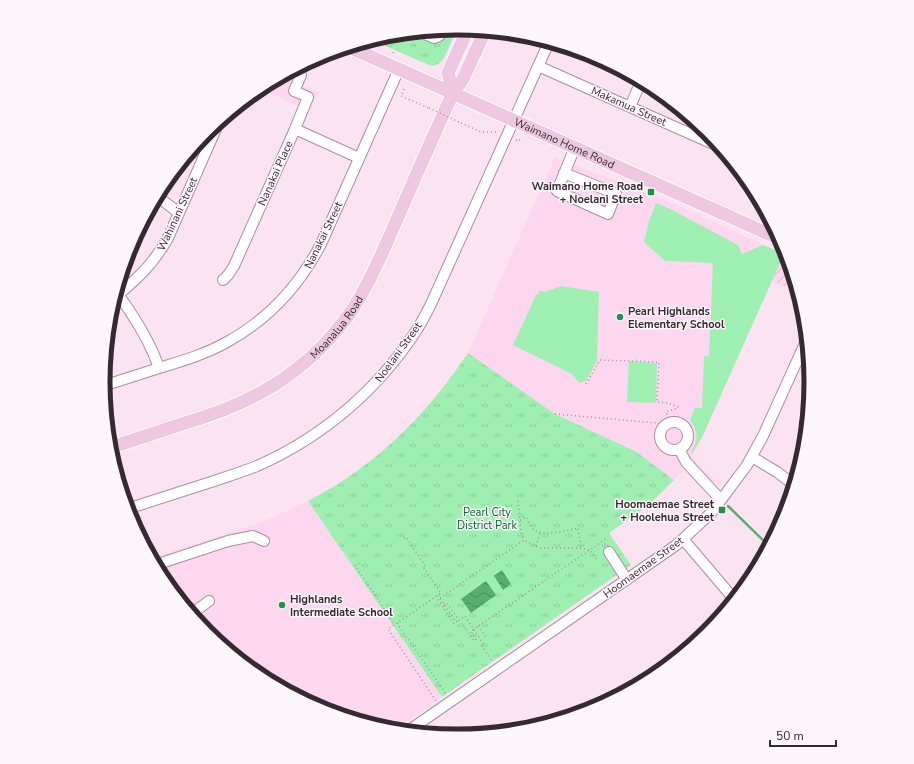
<svg xmlns="http://www.w3.org/2000/svg" width="914" height="764" font-family="'Nunito Sans',sans-serif">
	<style>
		.built { fill: #fdd7ef }
		.industrial { fill: url(#industrial-furrows) }
		.green { fill: #a0efb2 }
		.park { fill: url(#park-tufts) }
		.water { fill: url(#water-waves) }
		.lines { fill: none; stroke-linecap: round; stroke-linejoin: round }
		.stream { stroke: #5aad70; stroke-width: 2.5 }
		.minor-casing { stroke: #aa8ea0; stroke-width: 12 }
		.major-casing { stroke: #fff; stroke-width: 15 }
		.path { stroke: #a2909b; stroke-width: 1.5; stroke-dasharray: 1 3; stroke-linecap: butt }
		.minor { stroke: #fff; stroke-width: 10 }
		.major { stroke: #eec8e1; stroke-width: 13 }
		.path-bridge { stroke: #a2909b; stroke-width: 1.5; stroke-dasharray: 1 3; stroke-linecap: butt }
		.poi-dot { fill: #20904a; stroke: #fdf6fa; stroke-width: 1.5 }
		.labels { text-anchor: middle; stroke-width: 3; stroke-linejoin: round; paint-order: stroke }
		.street-label { font-size: 11px; fill: #352a31; stroke: #fdf6fa }
		.poi-label { font-size: 11px; font-weight: bold; fill: #352a31; stroke: #fdf6fa; text-anchor: end }
		.park-label { font-size: 11px; fill: #03682f; stroke: #fdf6fa }
		.rim { fill: none; stroke: #352a31; stroke-width: 5 }
	</style>
	<defs>
		<pattern id="industrial-furrows" width="10" height="10" patternUnits="userSpaceOnUse"><rect width="10" height="10" fill="#fdd7ef"/><path d="M-1 1l2-2M0 10L10 0M9 11l2-2" fill="none" stroke="#d9b9cd"/></pattern>
		<pattern id="park-tufts" width="24" height="20" patternUnits="userSpaceOnUse"><rect width="24" height="20" fill="#a0efb2"/><path d="M3 7l-1-3M5 7V3M7 7l1-3M15 17l-1-3M17 17v-4M19 17l1-3" fill="none" stroke="#8acd9a"/></pattern>
		<pattern id="water-waves" width="16" height="10" patternUnits="userSpaceOnUse"><rect width="16" height="10" fill="#5aad70"/><path d="M0 5q4-4 8 0t8 0" fill="none" stroke="#4b8d5d"/></pattern>
	</defs>
	<rect width="100%" height="100%" fill="#fbe3f2"/>
	<path class="built" d="M311,61L300,84L318,92L310,111L259,89Z
		M555,157L670,202L784,254L703,436L693,454L692,456L693,459L716,481L705,492L684,471L674,480L635,451L555,414L468,353Z
		M308,501L442,697L395,730L388,729L321,709L260,676L207,632L163,578L152,558L256,524L271,518Z"/>
	<path class="industrial" d="M784,254L787,255L798,292L772,281Z"/>
	<path class="green" d="M656,203L672,210L738,245L742,254L763,245L784,254L703,435L692,454C691,450 693,449 695,445C698,436 696,427 690,420L695,408H702L704,356H709L713,263L665,261L644,242L649,221Z
		M561,286L599,292L597,361L586,381L579,383L572,374L513,345L536,295H538L540,290L545,292Z
		M629,361L657,363L656,403L627,402Z"/>
	<path class="park" d="M457,28C453,36 446,57 441,62C438,65 433,66 429,65L372,40L388,35Z
		M468,353L555,414L635,451L674,480L648,506L609,533L631,565L442,697L308,501C318,495 328,490 338,484C370,463 400,438 426,408C441,391 455,372 468,353Z"/>
	<path class="water" d="M502,570L511,584L503,590L494,576Z
		M486,581L496,595L471,613L461,599Z"/>
	<g class="lines">
		<path class="stream" d="M728,506L769,546"/>
		<defs>
			<path id="minor" d="M424,31L427,35L434,38C439,37 442,35 444,29
				M538,66L720,147
				M292,71L301,75L294,91L308,97L295,129
				M630,107L641,81
				M564,173L616,194L608,214L557,191L575,147
				M157,196L179,213
				M223,280L228,275L234,266L295,129L359,158
				M116,293C121,298 125,304 129,310C141,328 152,347 159,368
				M118,295C139,277 154,263 168,238L219,122
				M103,386C122,380 140,374 159,368C182,361 206,354 227,342C269,319 299,286 321,244L399,69
				M660 436a14 14 0 1 1 28 0a14 14 0 1 1-28 0Z
				M679,449L686,462L721,500
				M752,457L777,472L794,485
				M127,509C155,500 183,491 211,482C226,477 242,472 257,466C323,437 379,389 418,328C423,320 427,312 431,304L549,42
				M683,539L734,599
				M609,552L627,580
				M155,565L228,541L253,536L264,541
				M194,612L209,601
				M408,731L675,546L683,539L711,513L721,500L747,465L763,436L807,339"/>
			<g id="major">
				<path id="s1" d="M349,47L780,239"/>
				<path d="M453,93L448,73L468,29"/>
				<path id="s2" d="M109,448C133,440 158,432 182,424C209,416 235,407 260,393C296,374 329,344 352,310C372,279 386,244 401,210C418,171 435,132 453,93L463,79L485,31"/>
			</g>
		</defs>
		<use href="#minor" class="minor-casing"/>
		<use href="#major" class="major-casing"/>
		<path class="path" d="M393,53L394,51
			M404,89L401,96L429,108
			M461,123L481,132H496
			M516,140L519,141L520,139
			M586,384L600,360L659,362L657,402L668,403L678,407V408L666,412L668,416
			M555,414L657,423L663,427
			M518,501L521,532L524,540
			M520,520L526,517C529,523 532,530 538,532C546,536 569,530 578,528L581,548
			M404,538L406,537L426,567L424,568L441,593L397,623L446,694
			M536,546L540,533
			M359,563L355,566L378,599L394,625L388,629L436,701
			M436,596L452,621L454,619L438,595
			M440,598L524,540L535,546L540,548H581L590,550L597,560
			M444,605L447,603L459,620L465,616L484,645L482,646L492,661
			M453,624L459,620
			M478,626L486,637
			M464,628L465,627L474,641L476,639L471,631L606,539"/>
		<use href="#minor" class="minor"/>
		<use href="#major" class="major"/>
		<path class="path-bridge" d="M429,108L461,123"/>
	</g>
	<g class="poi-dot">
		<rect x="647" y="188" width="8" height="8" rx="2"/>
		<circle cx="620" cy="317" r="4"/>
		<rect x="718" y="506" width="8" height="8" rx="2"/>
		<circle cx="282" cy="605" r="4"/>
	</g>
	<g class="labels">
		<g class="street-label">
			<text transform="translate(629 106) rotate(24)" y="4">Makamua Street</text>
			<text dy="4" stroke="none"><textPath href="#s1" startOffset="236">Waimano Home Road</textPath></text>
			<text transform="translate(275 173) rotate(-66)" y="4">Nanakai Place</text>
			<text transform="translate(177 214) rotate(-65)" y="4">Wahinani Street</text>
			<text transform="translate(323 235) rotate(-64)" y="4">Nanakai Street</text>
			<text dy="4" stroke="none"><textPath href="#s2" startOffset="263">Moanalua Road</textPath></text>
			<text transform="translate(398 352) rotate(-54)" y="4">Noelani Street</text>
			<text transform="translate(643 567) rotate(-36)" y="4">Hoomaemae Street</text>
		</g>
		<g class="poi-label">
			<text x="643" y="190">Waimano Home Road<tspan x="643" dy="13">+ Noelani Street</tspan></text>
			<text x="628" y="315" text-anchor="start">Pearl Highlands<tspan x="628" dy="13">Elementary School</tspan></text>
			<text x="714" y="508">Hoomaemae Street<tspan x="714" dy="13">+ Hoolehua Street</tspan></text>
			<text x="290" y="603" text-anchor="start">Highlands<tspan x="290" dy="13">Intermediate School</tspan></text>
		</g>
		<g class="park-label">
			<text x="487" y="516">Pearl City<tspan x="487" dy="13">District Park</tspan></text>
		</g>
	</g>
	<path d="M0 0H914V764H0ZM110 382a347 347 0 1 1 694 0a347 347 0 1 1-694 0Z" fill="#fdf6fa" fill-rule="evenodd"/>
	<path class="rim" d="M110 382a347 347 0 1 1 694 0a347 347 0 1 1-694 0Z"/>
	<path d="M770 740v6h66v-6" fill="none" stroke="#352a31" stroke-width="2"/>
	<text x="776" y="740" font-size="12" fill="#352a31" stroke="#fdf6fa" stroke-width="3" paint-order="stroke">50 m</text>
</svg>
